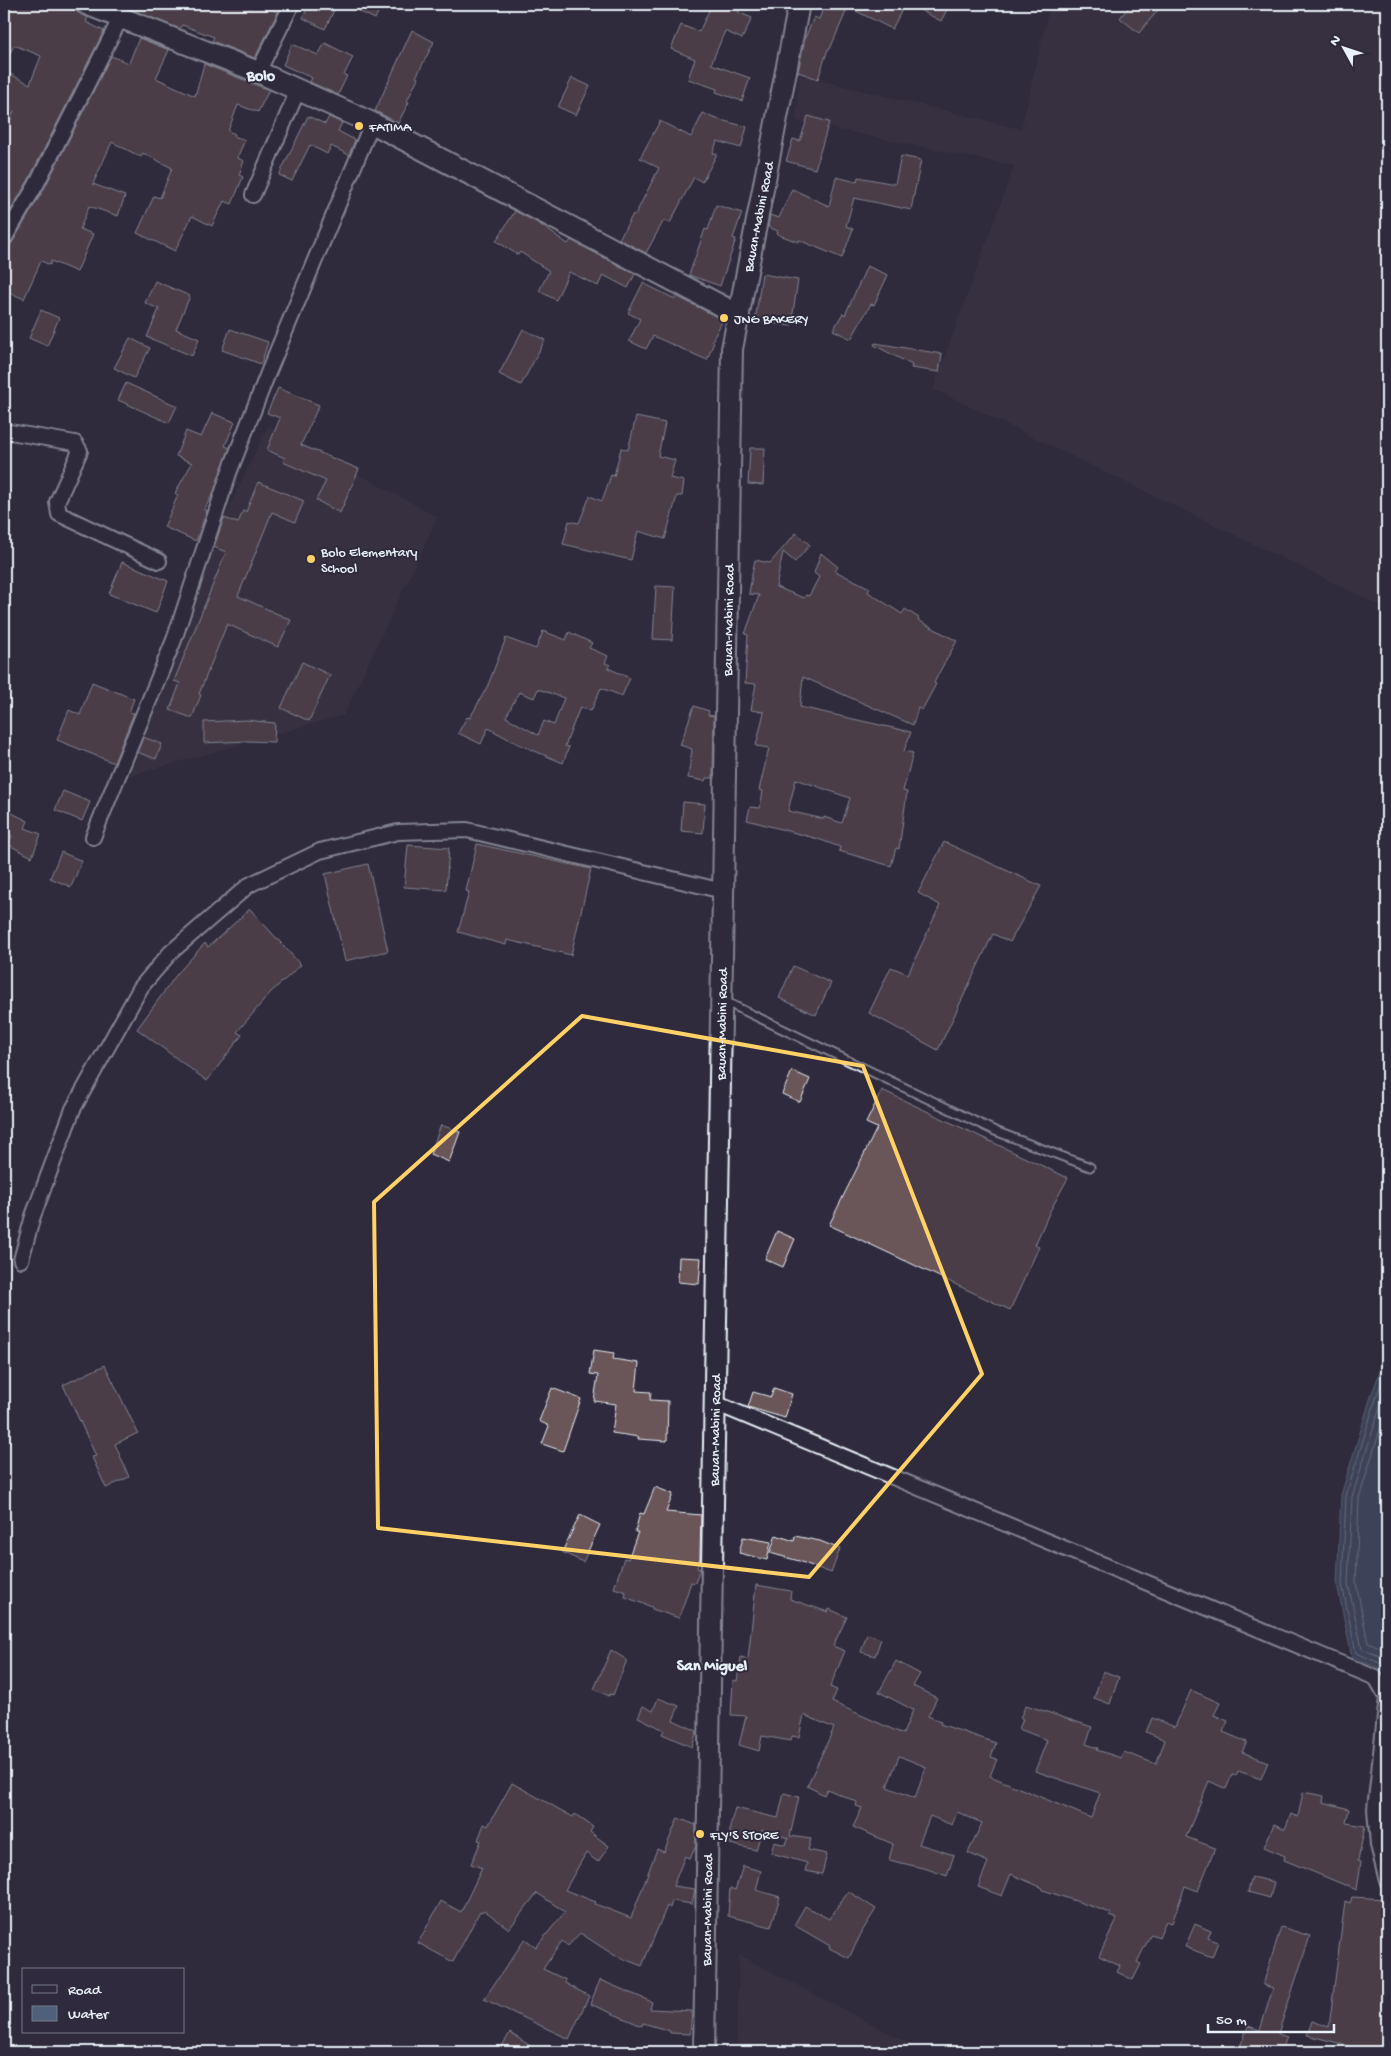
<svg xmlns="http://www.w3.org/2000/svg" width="1391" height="2056" font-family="'Gochi Hand',sans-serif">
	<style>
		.built { fill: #413745 }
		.water { fill: #4f617a; stroke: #8c9bac }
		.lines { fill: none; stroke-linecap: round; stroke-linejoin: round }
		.shore { stroke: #abb7c6; stroke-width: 1 }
		.building { fill: #6a5659; stroke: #e8f1f8; fill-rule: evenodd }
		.lane-casing { stroke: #e8f1f8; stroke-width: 11 }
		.street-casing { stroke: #e8f1f8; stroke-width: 18 }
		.secondary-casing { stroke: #e8f1f8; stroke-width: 24 }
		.lane { stroke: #2f2a3d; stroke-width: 7 }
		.street { stroke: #2f2a3d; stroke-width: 14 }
		.secondary { stroke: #2f2a3d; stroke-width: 20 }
		.marked { fill: none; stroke: #ffd166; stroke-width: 4; stroke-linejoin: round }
		.poi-dot { fill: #ffd166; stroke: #2f2a3d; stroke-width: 2 }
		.labels { text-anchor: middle; stroke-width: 4; stroke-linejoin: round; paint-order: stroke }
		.poi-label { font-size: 14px; fill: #e8f1f8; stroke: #2f2a3d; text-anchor: start }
		.street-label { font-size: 14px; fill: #e8f1f8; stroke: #2f2a3d }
		.quarter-label { font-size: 16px; font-weight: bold; fill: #e8f1f8; stroke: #2f2a3d }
	</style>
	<rect width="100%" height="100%" fill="#2f2a3d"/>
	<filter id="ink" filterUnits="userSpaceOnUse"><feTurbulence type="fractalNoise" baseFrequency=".02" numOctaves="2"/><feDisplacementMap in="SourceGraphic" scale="10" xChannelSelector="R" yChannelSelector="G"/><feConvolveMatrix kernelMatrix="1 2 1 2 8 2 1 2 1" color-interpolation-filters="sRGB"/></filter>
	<g filter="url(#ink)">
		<path class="built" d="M1050,4H1387V609L933,389L1014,166L796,121L799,75L1021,129Z
			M268,425L438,517L344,715L130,776L184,601Z
			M739,1955L926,2052H736Z"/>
		<path class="water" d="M1387,1353V1671L1352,1658L1337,1584L1341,1495L1372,1393Z"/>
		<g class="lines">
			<path class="shore" d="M1387,1367L1377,1395L1346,1496L1342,1584L1356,1653L1387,1666
				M1387,1385L1352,1497L1348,1583L1362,1649L1387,1659
				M1387,1407L1359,1498L1356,1583L1368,1643L1387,1651"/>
		</g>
		<path class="building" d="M4,4H74L77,12L88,17L86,22L104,31L28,181L4,222V135L14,111L4,107V71L30,84L41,56L14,45L4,66Z
			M118,4H241L251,8L253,4H259L278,12L255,58L212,41L214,37L182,25L180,29Z
			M309,4H337L325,29L303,18Z
			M343,4H382L375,19Z
			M712,4H743L738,12L752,18L742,39L725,31L711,64L750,78L742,101L716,92L717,89L688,79L695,59L671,49L681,25L699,32Z
			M825,4H905L892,29L848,7L830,49H828L818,79L798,72L805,38L814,17L819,19Z
			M908,4H950L941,21Z
			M1131,4H1163L1139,33L1120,18Z
			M412,30L434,42L416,77L418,78L407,101L409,102L398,123L375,111Z
			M139,38L169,50L156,78L195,96L204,64L269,90L258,112L238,105L228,131L235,134L234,136L245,140L237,158L244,161L239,175L243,177L232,204L224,201L212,226L192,216L175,251L137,233L154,196L160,198L172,168L143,153L141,157L112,142L93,184L125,196L118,216L89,206L80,229L93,234L77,272L51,261L50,265L41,261L24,299L4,290V248L12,243L44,189L111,56L129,63Z
			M325,43L353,57L344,75L347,76L338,95L310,82L312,78L283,65L292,44L318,55Z
			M572,78L590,86L576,115L558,107Z
			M703,113L713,118L747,127L741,148L717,141L713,153L717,154L702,182L694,177L670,223L664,220L646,253L619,239L633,214L635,215L659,168L640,158L660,121L691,137Z
			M308,116L325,124L329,117L342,123L338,131L355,140L349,155L331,146L327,154L310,145L292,181L279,175Z
			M808,116L829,122L815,169L786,161L793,139L800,141Z
			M901,156L921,160L911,210L854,198L846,226L853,229L842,258L799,240L798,242L777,234L778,231L768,227L770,215L779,218L792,189L829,206L836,177L857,182L858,177L895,184Z
			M716,205L742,213L733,238L736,239L720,286L689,275L705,229L708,230Z
			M515,211L538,223L568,244L571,240L635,274L628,288L603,275L598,286L569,272L556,300L539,291L549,271L520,252L518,255L496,241Z
			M867,266L888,275L874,305L871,304L851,339L833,330L843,313L845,315Z
			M762,274L798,280L791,326L755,321Z
			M155,281L190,296L176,329L199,339L192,356L147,337L159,309L145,303Z
			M643,283L675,299L676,296L723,320L712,341L714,342L707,360L653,336L646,349L629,341L640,319L628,313Z
			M41,310L59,318L47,346L29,338Z
			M230,329L268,342L261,364L222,350Z
			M523,329L545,340L521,385L499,374Z
			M130,338L150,348L134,378L114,368Z
			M875,343L942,354L939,372L911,368L912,365L874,345Z
			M126,383L177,406L169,423L118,400Z
			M278,388L319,405L301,445L359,469L340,513L316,500L326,481L283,462L285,458L267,450L280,418L267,413Z
			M212,413L235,422L225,446L230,448L214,492L204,510L207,511L196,541L164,527L178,495L175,493L192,463L176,456L186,431L201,437Z
			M636,417L665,423L658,456L675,460L670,478L684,481L682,496H677L665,539L638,531L631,560L563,544L569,521L579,523L590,496L602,501L611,475L614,476L621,448L628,450Z
			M750,448H765L763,485L748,484Z
			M258,482L304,501L295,522L272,512L238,596L291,620L278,647L227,624L199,694L201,695L192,718L170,710L180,683L174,681L226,552L214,547L224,518L238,523L243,511L246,512Z
			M796,533L810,545L795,562L783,552L776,587L804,598L806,595L809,596L819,577L814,573L821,553L838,567L835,571L870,588L868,592L902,614L905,609L919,618L918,620L957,641L940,671L934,683L936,684L922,710L918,708L913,725L803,677L800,707L911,732L904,751L913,753L903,791L907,792L899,849L896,848L891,866L839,851L840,847L818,839L747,820L750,807L760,808L763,791L759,790L769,748L756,746L764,712L751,710L756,684L745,683L748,635L745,634L759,595L749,594L752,574L755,560L770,563ZM796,779L850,798L842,823L824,817V819L788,811Z
			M122,562L168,581L156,613L109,594Z
			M656,586L675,587L672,640L653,639Z
			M543,631L566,640L569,632L592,643L589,648L608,656L605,663L610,665L608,668L630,678L622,696L601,688L591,711L580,707L565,746L569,747L563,763L516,743L488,728L481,744L458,733L467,717L470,718L488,685L506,638L536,649ZM538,689L564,698L554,725L544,721L538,735L506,717L519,692L534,698Z
			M302,662L330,675L309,721L281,708Z
			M92,682L134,699L129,712L134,713L114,763L57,740L69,710L80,715Z
			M694,706L709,711L708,715L714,716L713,778H706L705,781L688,778L692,749L680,745Z
			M246,720L275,723L274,742L247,741L204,743V722Z
			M143,737L162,744L156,759L137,752Z
			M63,791L90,802L82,821L55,810Z
			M683,802L705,804L703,833L681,831Z
			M4,809L28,821L25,828L41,834L32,857L7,844L12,836L4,833Z
			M944,842L1041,886L1010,942L993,934L938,1050L869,1013L891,967L908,974L940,905L918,893Z
			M477,844L591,869L571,955L507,940L506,945L458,932L469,892L466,891Z
			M408,845L449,848L446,890L404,887Z
			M61,852L82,861L71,887L50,878Z
			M368,864L388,951L345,961L325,874Z
			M250,909L301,965L271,992L237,1032L242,1035L207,1081L137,1029L177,974L205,943L208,947Z
			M793,966L831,983L816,1015L779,998Z
			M792,1071L810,1079L800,1102L782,1094Z
			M882,1090L1068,1178L1050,1211L1035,1245L1039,1247L1010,1310L829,1225L877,1128L866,1123Z
			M441,1125L460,1132L449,1162L430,1154Z
			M777,1231L795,1239L783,1267L765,1259Z
			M679,1257L701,1258L699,1284L678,1282Z
			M594,1350L614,1353L613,1359L639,1363L636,1391L651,1392L650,1400L668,1401L667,1441L638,1439L639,1437L612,1433L616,1404L594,1401L598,1375L590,1374Z
			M105,1365L138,1433L115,1444L129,1477L106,1488L92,1457L96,1456L63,1385Z
			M552,1388L581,1399L563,1451L542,1444L549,1426L539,1421Z
			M774,1388L792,1394L785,1418L748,1407L753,1392L771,1397Z
			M655,1487L673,1494L666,1512L701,1515L700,1558L697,1568L700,1569L695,1583L691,1582L679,1618L652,1609V1607L625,1597L626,1592L614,1588L624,1558L628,1559L638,1532H635L640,1513L644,1514Z
			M580,1515L600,1525L583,1562L562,1552Z
			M776,1535L794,1541L795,1536L820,1541L840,1549L831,1573L799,1561L770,1553Z
			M743,1537L771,1542L767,1560L739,1553Z
			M756,1585L791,1591L790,1599L828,1612L829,1609L847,1617L833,1646L845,1651L830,1687L837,1690L832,1702L903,1734L913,1710L879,1692L896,1661L920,1674L913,1686L937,1698L928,1716L941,1722L940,1724L996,1743L991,1757L997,1759L990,1776L1091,1818L1100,1793L1035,1771L1047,1740L1019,1729L1023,1719L1020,1718L1026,1705L1092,1727L1086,1744L1098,1748L1097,1750L1121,1758L1124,1752L1156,1764L1165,1740L1146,1732L1152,1718L1175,1727L1191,1690L1220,1703L1214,1715L1228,1721L1223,1732L1247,1742L1242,1752L1268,1762L1261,1779L1238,1771L1236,1776L1232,1775L1226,1789L1209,1781L1186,1837L1215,1848L1198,1891L1185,1886L1172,1923L1166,1921L1159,1937L1151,1934L1137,1962L1141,1964L1133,1980L1117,1972L1120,1966L1099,1956L1117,1919L1109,1916L1111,1913L1043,1890V1888L1011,1874L1002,1896L978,1887L988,1862L968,1853L982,1823L957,1812L952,1825L930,1816L919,1844L954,1855L947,1876L927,1869L889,1860L893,1844L853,1827L862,1808L856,1806L857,1802L827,1789L824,1795L807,1786L834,1728L804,1715L799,1737L792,1736L791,1741L762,1736L759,1751L739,1745L746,1716L731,1715L733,1680L737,1681L741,1657L748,1659ZM899,1756L926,1767L915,1798L887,1787Z
			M867,1634L881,1639L875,1656L861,1652Z
			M611,1650L627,1660L613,1695L610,1694L609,1696L594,1689Z
			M1103,1671L1119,1677L1110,1704L1094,1698Z
			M658,1698L679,1706L673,1720L697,1731L692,1747L662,1734L664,1730L638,1717L643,1706L653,1711Z
			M512,1783L573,1817L575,1814L593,1827L590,1832L609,1846L598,1862L586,1853L565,1890L596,1902L595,1904L631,1918L657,1849L664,1852L678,1818L696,1825V1846L690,1859L685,1856L673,1886L695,1889L692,1904L672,1901L670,1908L667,1906L642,1966L614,1955L580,1933L568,1946L562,1941L543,1969L566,1980L565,1983L589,1996L569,2039L484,1999L525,1939L536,1947L565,1912L537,1893L509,1929L484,1910L482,1912L480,1911L453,1962L418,1943L441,1901L461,1912L482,1868L471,1864L481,1841L478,1840L484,1824L488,1826Z
			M1303,1792L1324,1796L1323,1802L1349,1809L1346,1823L1365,1826L1358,1861L1361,1862L1357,1890L1284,1860L1285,1856L1264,1847L1274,1824L1285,1829L1291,1814L1298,1817Z
			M784,1793L799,1797L790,1836L811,1839L808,1850L827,1854L822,1874L805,1871L807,1863L771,1853L774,1842L786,1845L788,1838L762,1830L756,1850L730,1844V1826L735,1808L778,1818Z
			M743,1866L761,1871L756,1890L780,1897L771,1927L728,1916L730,1888L735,1890Z
			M1252,1877L1274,1882L1270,1898L1248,1892Z
			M848,1891L876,1909L863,1930L849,1958L829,1948L830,1946L794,1925L805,1906L829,1919Z
			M1352,1897L1386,1899L1385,1919L1387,1920L1382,1983L1387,1984L1384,2009L1387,2010V2012L1383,2051L1361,2049L1307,2035L1312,2021L1329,2027L1345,1901L1350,1903Z
			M1195,1924L1211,1931L1208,1938L1218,1942L1212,1957L1185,1947Z
			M1281,1927L1310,1936L1278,2034L1287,2037L1281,2052H1238L1248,2026L1260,2030L1273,1988L1263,1985Z
			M600,1980L652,2002L650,2009L692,2011L690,2034L670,2033V2031L643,2023L642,2026L590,2004Z
			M510,2033L540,2052H498Z"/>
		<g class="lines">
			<defs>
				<path id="lane" d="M724,1001L995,1131L1090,1167"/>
				<path id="street" d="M258,72L292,4
					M253,195L298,90
					M4,239L36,185L121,17
					M4,431L75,443L80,451L57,502L59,514L159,561
					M93,837L174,640L229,473L268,373L372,123
					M21,1260L33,1216L73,1109L141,987L170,953L249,885L320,851L398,832L467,830L723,891
					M715,1403L1376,1678L1387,1697L1375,1809L1378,1845L1387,1881"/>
				<g id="secondary">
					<path d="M86,4L258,72L372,123L739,315"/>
					<path id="s1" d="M704,2052L732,349L799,4"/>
				</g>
			</defs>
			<use href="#lane" class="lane-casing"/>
			<use href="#street" class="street-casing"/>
			<use href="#secondary" class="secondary-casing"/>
			<use href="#lane" class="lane"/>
			<use href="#street" class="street"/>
			<use href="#secondary" class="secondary"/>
		</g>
	</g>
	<path d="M0 0H1391V2056H0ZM582,1016L863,1066L982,1374L809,1577L378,1528L374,1202Z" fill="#2f2a3d" fill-opacity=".55" fill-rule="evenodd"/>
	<path class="marked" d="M582,1016L863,1066L982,1374L809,1577L378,1528L374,1202Z"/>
	<g class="poi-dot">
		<circle cx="359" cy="126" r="5"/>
		<circle cx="724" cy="318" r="5"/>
		<circle cx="311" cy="559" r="5"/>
		<circle cx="700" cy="1834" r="5"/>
	</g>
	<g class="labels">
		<g class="poi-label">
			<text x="369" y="131">FATIMA</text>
			<text x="734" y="323">JNG BAKERY</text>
			<text x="321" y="556">Bolo Elementary<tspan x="321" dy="16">School</tspan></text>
			<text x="710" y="1839">FLY'S STORE</text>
		</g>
		<g class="street-label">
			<text dy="5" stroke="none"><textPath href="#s1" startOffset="1838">Bauan-Mabini Road</textPath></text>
			<text dy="5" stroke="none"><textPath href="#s1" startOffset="1432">Bauan-Mabini Road</textPath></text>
			<text dy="5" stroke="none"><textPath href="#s1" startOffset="1028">Bauan-Mabini Road</textPath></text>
			<text dy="5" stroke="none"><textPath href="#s1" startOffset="622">Bauan-Mabini Road</textPath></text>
			<text dy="5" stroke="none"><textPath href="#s1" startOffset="142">Bauan-Mabini Road</textPath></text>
		</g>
		<g class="quarter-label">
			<text x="261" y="80">Bolo</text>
			<text x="712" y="1670">San Miguel</text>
		</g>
	</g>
	<rect width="1391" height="2056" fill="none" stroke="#2f2a3d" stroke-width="20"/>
	<rect x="10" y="10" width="1371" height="2036" fill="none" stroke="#e8f1f8" stroke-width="2" filter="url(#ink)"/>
	<rect x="22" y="1968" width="162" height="65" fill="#2f2a3d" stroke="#797a88"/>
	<rect x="32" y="1985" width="25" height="8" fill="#2f2a3d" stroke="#797a88"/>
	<text x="68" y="1994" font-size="15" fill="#e8f1f8">Road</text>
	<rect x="32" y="2006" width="25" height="15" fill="#4f617a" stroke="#797a88"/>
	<text x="68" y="2018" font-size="15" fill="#e8f1f8">Water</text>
	<g transform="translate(1344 48) rotate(310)" stroke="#2f2a3d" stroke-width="4" paint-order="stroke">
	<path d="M0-4L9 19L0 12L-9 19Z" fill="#e8f1f8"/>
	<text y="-8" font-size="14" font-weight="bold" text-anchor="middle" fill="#e8f1f8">N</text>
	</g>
	<path d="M1208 2024v8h126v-8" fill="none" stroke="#e8f1f8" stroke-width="2.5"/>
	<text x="1216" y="2024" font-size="15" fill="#e8f1f8" stroke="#2f2a3d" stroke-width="4" paint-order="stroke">50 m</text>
</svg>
